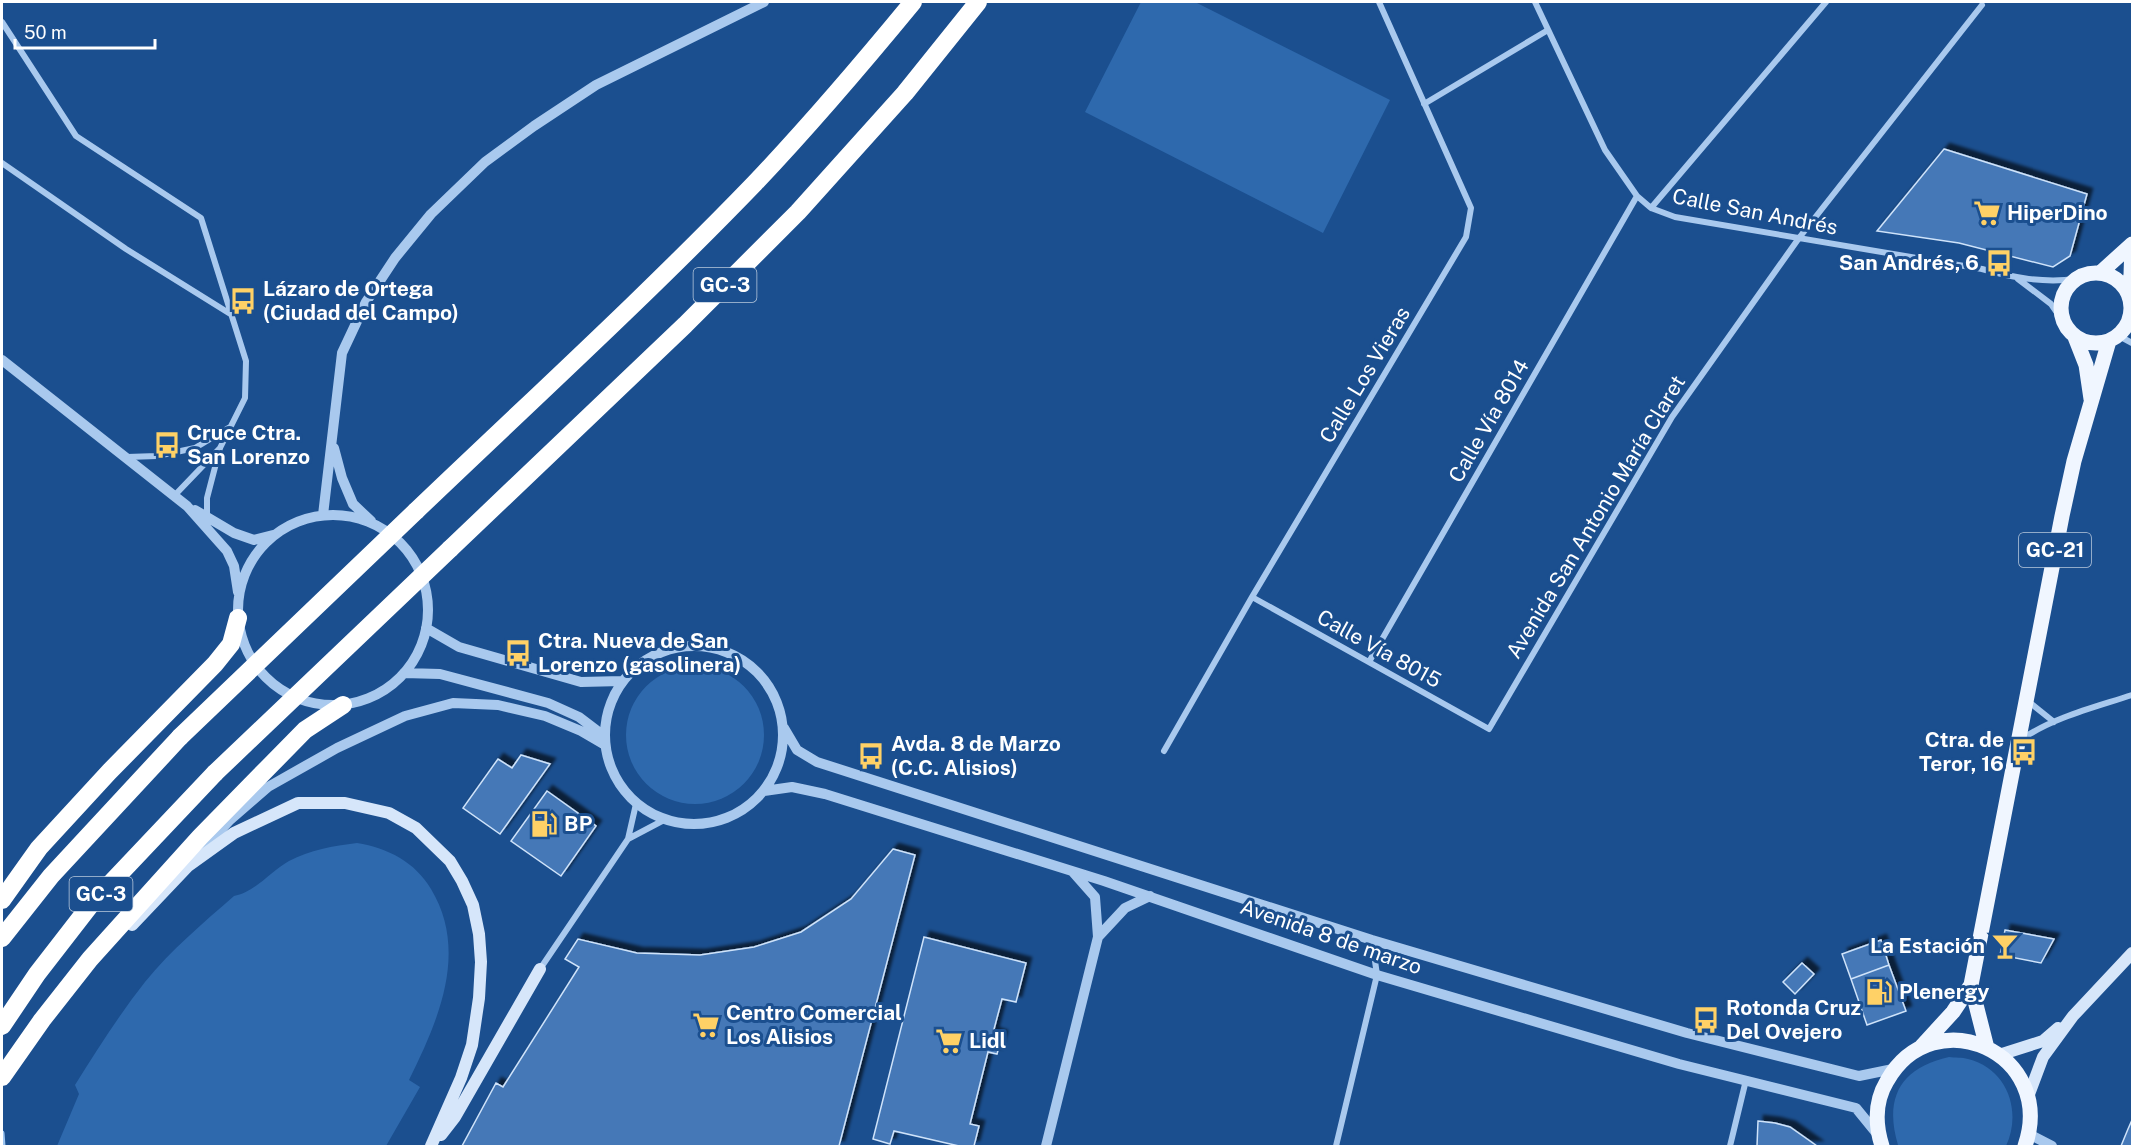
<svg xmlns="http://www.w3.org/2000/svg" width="2134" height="1148" font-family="'Public Sans',sans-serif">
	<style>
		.green { fill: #2e69ad }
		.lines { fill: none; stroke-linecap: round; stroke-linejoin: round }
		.stream { stroke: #9cc4f0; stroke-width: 5 }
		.building { fill: #4478b7; stroke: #cfe3fa; stroke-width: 1.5; filter: url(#shadow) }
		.minor { stroke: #a9c9ee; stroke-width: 6 }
		.tertiary { stroke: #a9c9ee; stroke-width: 10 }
		.secondary { stroke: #d6e6fa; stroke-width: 12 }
		.primary { stroke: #f0f6ff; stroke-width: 15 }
		.motorway { stroke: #fff; stroke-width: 18 }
		.motorway-bridge { stroke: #fff; stroke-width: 18 }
		.labels { text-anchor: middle; stroke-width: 6; stroke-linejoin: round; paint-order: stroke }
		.shield { fill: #1b4f8f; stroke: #bbcadd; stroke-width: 1.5 }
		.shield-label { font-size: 20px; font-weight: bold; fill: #fff }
		.street-label { font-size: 21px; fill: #fff; stroke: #1b4f8f }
		.poi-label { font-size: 21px; font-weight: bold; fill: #fff; stroke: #1b4f8f; text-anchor: start }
	</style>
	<defs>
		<filter id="shadow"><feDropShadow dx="5.5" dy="-5.5" stdDeviation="1.5" flood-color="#0009"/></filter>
	</defs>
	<rect width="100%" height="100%" fill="#1b4f8f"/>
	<path class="green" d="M1141,2H1195L1390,100L1323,233L1085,112Z
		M626 735a69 69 0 1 1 138 0a69 69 0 1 1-138 0Z
		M357,843C388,848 415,862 431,889C469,952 438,1021 409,1080L420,1087L386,1146H57L79,1094L75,1085C97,1050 119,1015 145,982C171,950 203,923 234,896C254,893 271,871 289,861C310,850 333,846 357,843Z
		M1949,1057C1955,1058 1962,1057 1968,1059C2008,1069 2022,1112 2006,1146L1898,1145C1884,1098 1900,1068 1949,1057Z"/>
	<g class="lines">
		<path class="stream" d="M2,1133L3,1146"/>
	</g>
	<path class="building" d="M1944,149L2087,194L2070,256L2053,267L1959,243L1877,231Z
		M521,755L550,764L500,834L463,808L498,759L512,768Z
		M547,791L596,826L561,876L511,841Z
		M893,849L915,855L839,1146H462L496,1083L503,1087L579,967L565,959L578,939L637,953L700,955L754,947L801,932L851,899Z
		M2005,930L2054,939L2041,963L2000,955Z
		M924,937L1026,963L1016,1002L1002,999L993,1033L1002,1036L997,1054L988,1052L970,1124L979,1126L974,1146H959L894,1131L890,1144L873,1139Z
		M1881,940L1889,965L1851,979L1842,954Z
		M1802,963L1814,974L1795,994L1783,982Z
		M1889,965L1906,1011L1867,1025L1851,979Z
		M2132,1120V1146H2121L2128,1129Z
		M1758,1121L1775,1123L1790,1127L1817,1146H1757Z"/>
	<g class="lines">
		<path class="minor" d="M1535,2L1605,150L1637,196L1651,208L1675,217L1982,269C2014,278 2043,283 2076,279
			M2,22L76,136L201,218L246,361L245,398L220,448L207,498V516
			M1424,104L1548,30
			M2,163L126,249L232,315
			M1651,208L1826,2
			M2018,279L2051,304L2062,320
			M2130,298L2132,300
			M2119,336L2132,343
			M127,457L157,456L195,448L230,427
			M174,496L220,448
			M1252,597L1489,729L1672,417L1799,238L1982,5
			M1369,662L1637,196
			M2029,702L2054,722
			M2022,739C2054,717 2096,707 2132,695
			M1164,751L1252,597L1466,237L1471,208L1379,2
			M628,839L664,820
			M540,969L628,839L636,804
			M1336,1146L1377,975L1372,940
			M1730,1146L1746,1080"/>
		<path class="tertiary" d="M2,360L187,506L227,551L234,566L238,592
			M334,448L342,478L353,504L371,521
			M195,510L234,533L254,540L273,535
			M323,515L342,353L366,302L395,258L431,214L485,162L534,126L596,85L764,2
			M238 610a95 95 0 1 1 190 0a95 95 0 1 1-190 0Z
			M426,628L459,647L581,682L622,681
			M605 735a89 89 0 1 1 178 0a89 89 0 1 1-178 0Z
			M404,673L440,674L548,703L579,717L604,736
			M784,728L797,750L817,762L1372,940L1687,1033L1859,1076L1893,1069
			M764,791L792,787L825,794L1104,881L1377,975L1679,1064L1856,1108L1878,1135
			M198,855L230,820L268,787L337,748L405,716L453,703L498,705L545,716L581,731L605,745
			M1098,937L1125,908L1150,896
			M2029,1134L2052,1146
			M1046,1146L1098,937L1095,897L1072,871"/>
		<path class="secondary" d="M132,925L188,866L234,833L298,803H345L389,813L416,828L450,861L462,881L473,905L479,934L481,962L479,998L472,1045L461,1078L431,1146
			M1999,1055L2043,1041L2058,1028
			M2028,1097L2043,1057L2073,1016L2132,953
			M441,1135L455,1117L540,969"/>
		<path class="primary" d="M2061 308a35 35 0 1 1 70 0a35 35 0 1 1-70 0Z
			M2100,273L2132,244
			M2127,291L2131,275L2132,245
			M2075,337L2086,365L2091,399
			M1971,985L1987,1048
			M1920,1048L1953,1012L1971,985L2062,516L2074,461L2109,341
			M1882,1146C1875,1124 1875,1101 1887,1081C1934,998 2057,1053 2025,1146"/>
		<path class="motorway" d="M416,511C530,402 646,296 755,183C810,125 862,64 913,2
			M450,549L685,325L798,212L905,93L978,2
			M2,900L39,848L109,772L215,664L231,644L238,618
			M2,938L51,876L180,737
			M2,1026L37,974L92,903L215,773
			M2,1077L42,1020L90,959L200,837L305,730L343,705"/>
		<path class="motorway-bridge" d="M180,737L416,511
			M215,773L450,549"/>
	</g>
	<defs>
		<symbol id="supermarket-bare" viewBox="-9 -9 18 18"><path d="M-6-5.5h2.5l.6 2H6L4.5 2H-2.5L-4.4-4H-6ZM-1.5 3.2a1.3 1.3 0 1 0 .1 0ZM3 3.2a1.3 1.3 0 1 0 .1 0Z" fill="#ffd166" stroke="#1b4f8f" stroke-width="2.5" paint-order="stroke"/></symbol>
		<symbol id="bus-bare" viewBox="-9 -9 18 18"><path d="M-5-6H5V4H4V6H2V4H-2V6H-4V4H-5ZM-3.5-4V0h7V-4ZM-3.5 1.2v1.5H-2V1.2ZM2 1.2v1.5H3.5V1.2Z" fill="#ffd166" stroke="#1b4f8f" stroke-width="2.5" paint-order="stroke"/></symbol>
		<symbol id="fuel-bare" viewBox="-9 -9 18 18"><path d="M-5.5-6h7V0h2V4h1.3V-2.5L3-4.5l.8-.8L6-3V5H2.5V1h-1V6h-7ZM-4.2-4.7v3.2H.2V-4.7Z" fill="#ffd166" stroke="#1b4f8f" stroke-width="2.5" paint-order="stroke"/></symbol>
		<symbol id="bar-bare" viewBox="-9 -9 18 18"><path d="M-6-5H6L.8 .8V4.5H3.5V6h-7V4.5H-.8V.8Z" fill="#ffd166" stroke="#1b4f8f" stroke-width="2.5" paint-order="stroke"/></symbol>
	</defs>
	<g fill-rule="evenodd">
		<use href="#supermarket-bare" x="1968" y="194" width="38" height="38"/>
		<use href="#bus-bare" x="1980" y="244" width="38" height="38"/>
		<use href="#bus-bare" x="224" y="282" width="38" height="38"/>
		<use href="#bus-bare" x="148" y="426" width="38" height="38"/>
		<use href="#bus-bare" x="499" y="634" width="38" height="38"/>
		<use href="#bus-bare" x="2005" y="733" width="38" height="38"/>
		<use href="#bus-bare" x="852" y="737" width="38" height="38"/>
		<use href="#fuel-bare" x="525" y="805" width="38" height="38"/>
		<use href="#bar-bare" x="1986" y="927" width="38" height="38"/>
		<use href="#fuel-bare" x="1860" y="973" width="38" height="38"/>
		<use href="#bus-bare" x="1687" y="1001" width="38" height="38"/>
		<use href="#supermarket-bare" x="687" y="1006" width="38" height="38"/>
		<use href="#supermarket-bare" x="930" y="1022" width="38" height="38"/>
	</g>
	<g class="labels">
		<g class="shield">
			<rect x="693.5" y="268" width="63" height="34" rx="4.5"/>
			<rect x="2019" y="533" width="72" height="34" rx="4.5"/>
			<rect x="69.5" y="877" width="63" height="34" rx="4.5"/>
		</g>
		<g class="shield-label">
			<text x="725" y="292">GC-3</text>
			<text x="2055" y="557">GC-21</text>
			<text x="101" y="901">GC-3</text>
		</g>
		<g class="street-label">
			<text transform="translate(1755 212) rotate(11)" y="7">Calle San Andrés</text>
			<text transform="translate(1365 375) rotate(-59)" y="7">Calle Los Vieras</text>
			<text transform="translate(1489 421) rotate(-60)" y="7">Calle Vía 8014</text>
			<text transform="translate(1596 517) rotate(-59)" y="7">Avenida San Antonio María Claret</text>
			<text transform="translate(1379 649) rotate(29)" y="7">Calle Vía 8015</text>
			<text transform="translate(1331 937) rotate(19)" y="7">Avenida 8 de marzo</text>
		</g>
		<g class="poi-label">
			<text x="2007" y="220">HiperDino</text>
			<text x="1979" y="270" text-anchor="end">San Andrés, 6</text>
			<text x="263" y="296">Lázaro de Ortega<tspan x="263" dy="24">(Ciudad del Campo)</tspan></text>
			<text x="187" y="440">Cruce Ctra.<tspan x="187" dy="24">San Lorenzo</tspan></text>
			<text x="538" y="648">Ctra. Nueva de San<tspan x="538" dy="24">Lorenzo (gasolinera)</tspan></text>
			<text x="2004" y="747" text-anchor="end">Ctra. de<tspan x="2004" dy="24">Teror, 16</tspan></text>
			<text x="891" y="751">Avda. 8 de Marzo<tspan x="891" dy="24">(C.C. Alisios)</tspan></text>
			<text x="564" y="831">BP</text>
			<text x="1985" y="953" text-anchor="end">La Estación</text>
			<text x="1899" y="999">Plenergy</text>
			<text x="1726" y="1015">Rotonda Cruz<tspan x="1726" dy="24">Del Ovejero</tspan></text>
			<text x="726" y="1020">Centro Comercial<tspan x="726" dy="24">Los Alisios</tspan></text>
			<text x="969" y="1048">Lidl</text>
		</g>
	</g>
	<rect width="2134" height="1148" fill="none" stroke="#ffffff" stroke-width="6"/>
	<path d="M15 39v9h140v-9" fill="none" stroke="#ffffff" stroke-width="3"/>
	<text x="24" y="39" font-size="18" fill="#ffffff" stroke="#1b4f8f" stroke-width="4.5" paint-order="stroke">50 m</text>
</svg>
